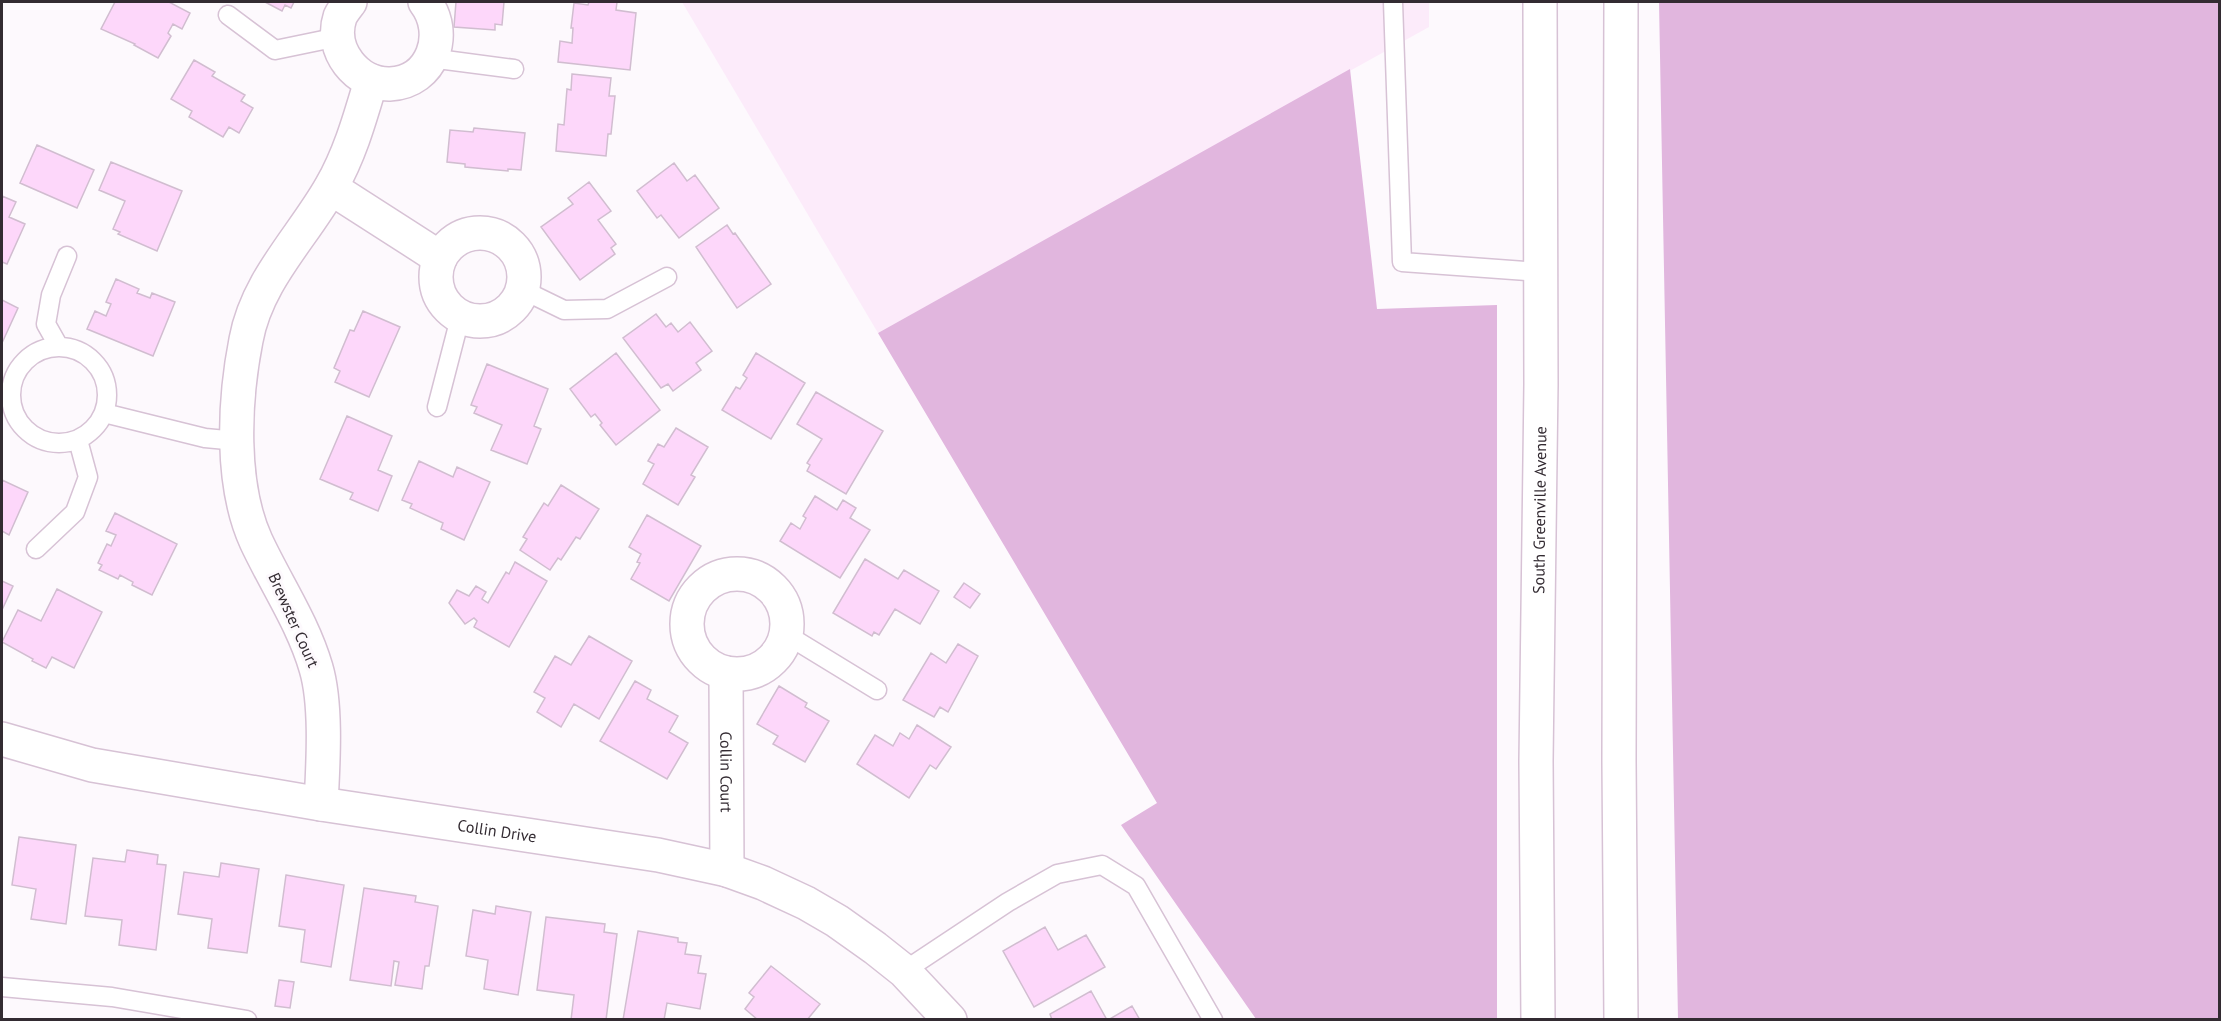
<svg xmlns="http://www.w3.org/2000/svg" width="2221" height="1021" font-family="'PT Sans',sans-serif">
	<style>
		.built { fill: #fcebfa }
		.green { fill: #e1b6de }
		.building { fill: #fdd7fa; stroke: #d1bdd0; stroke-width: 1.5 }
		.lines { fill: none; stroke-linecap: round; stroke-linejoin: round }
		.service-casing { stroke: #d7c2d5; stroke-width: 21 }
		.minor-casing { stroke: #d7c2d5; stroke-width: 36 }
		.tertiary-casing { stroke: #d7c2d5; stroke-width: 36 }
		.secondary-casing { stroke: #d7c2d5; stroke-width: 36 }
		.service { stroke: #fff; stroke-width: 18 }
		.minor { stroke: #fff; stroke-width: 33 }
		.tertiary { stroke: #fff; stroke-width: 33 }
		.secondary { stroke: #fff; stroke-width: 33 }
		.labels { text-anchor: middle; stroke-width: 6; stroke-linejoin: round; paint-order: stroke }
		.street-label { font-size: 16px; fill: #332b32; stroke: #fdf9fd }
	</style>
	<rect width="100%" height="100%" fill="#fdf9fd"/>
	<path class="built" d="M682,2H1429V27L878,333Z"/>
	<path class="green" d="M1659,2H2219V1019H1678Z
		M1350,69L1377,309L1497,305V1019H1256L1121,825L1157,803L878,333Z"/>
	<path class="building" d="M115,2H169L190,13L182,29L173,24L168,33L171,36L158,58L134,45L135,44L101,29Z
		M265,2H294L291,8L285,5L282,11Z
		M456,2H504L502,25L495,24V30L454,27Z
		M589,2H617L616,10L636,13L630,70L558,62L560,41L572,43L573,28H571L574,3L588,5Z
		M194,60L215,72L212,76L245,95L241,101L253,108L239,133L229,127L223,137L189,117L192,111L171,99Z
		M572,74L611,78L609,96H615L611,134H608L606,156L556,151L558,124L564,125L567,89L571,90Z
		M474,128L525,133L521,170L508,169V171L465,167V164L447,162L450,130L473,132Z
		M37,145L94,170L77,208L20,183Z
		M111,162L182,191L157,251L118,234L120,232L113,229L125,201L99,190Z
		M674,163L687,181L695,175L719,208L679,238L661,215L657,218L637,191Z
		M589,182L611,211L598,220L616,244L611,248L615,254L580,280L541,227L573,204L568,198Z
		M2,196L16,202L9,217L25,224L7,264L2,262Z
		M727,225L733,234L735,233L771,284L737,308L696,247Z
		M116,279L139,289L137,293L150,298L152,293L175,302L153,356L87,329L95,311L106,316L111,304L106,302Z
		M2,300L18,308L2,343Z
		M363,311L400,327L369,397L335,382L340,371L334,368L350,330L354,331Z
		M656,314L666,327L671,323L678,332L690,322L712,351L696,363L701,370L673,391L668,384L661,388L623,338Z
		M616,353L660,410L616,445L600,425L602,423L595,414L591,417L570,389Z
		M756,353L805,383L771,439L722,410L736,387L740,389L747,378L743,375Z
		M487,364L548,389L534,426L541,429L527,464L491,450L502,425L474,413L477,407L471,405Z
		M816,392L883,431L846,494L807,471L810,465L807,463L822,439L797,424Z
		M347,416L392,436L378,470L392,476L378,511L350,499L353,493L320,479Z
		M676,428L708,447L691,475L695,477L678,505L643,484L654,464L648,461L658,444L664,447Z
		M419,461L453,477L457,467L490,482L464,540L441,529L443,523L410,508L412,504L402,500Z
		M2,480L28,492L9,535L2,531Z
		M561,485L599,509L580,539L576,537L561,560L558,558L550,570L520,550L527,539L523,537L544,503L548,506Z
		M815,496L837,510L843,500L856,508L850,518L870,530L840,578L780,541L791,523L800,529L806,518L803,516Z
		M115,513L177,544L152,595L132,585L133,582L120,575L118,579L99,570L102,565L98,563L107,544L111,546L116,535L106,531Z
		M647,515L701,546L669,601L631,579L640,563L637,562L641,554L629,547Z
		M865,559L898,579L904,570L939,591L920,624L895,609L879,635L874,632L872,636L833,613Z
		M515,562L547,581L509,647L474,627L477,621L474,618L465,624L449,603L457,590L469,596L476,586L486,592L482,599L488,603L506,572L509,574Z
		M2,581L13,586L2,610Z
		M964,583L980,594L970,608L954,597Z
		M57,589L102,612L74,668L52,657L46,668L32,661L33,659L2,642L18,610L41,621Z
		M589,636L632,661L599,719L574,704L561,727L537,712L545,698L534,692L555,656L571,665Z
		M958,644L978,656L948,712L940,707L934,717L903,700L931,653L946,663Z
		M635,681L651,690L647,699L678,716L669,732L688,743L667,779L600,741Z
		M779,686L807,703L805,707L829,721L805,762L773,744L778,736L757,724Z
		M917,725L951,747L936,769L930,765L909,798L857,764L875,735L893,746L900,733L909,739Z
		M19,837L76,845L66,924L31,919L36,889L12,885Z
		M127,850L158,855L157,864L166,865L156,950L119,945L122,920L85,916L93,858L125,862Z
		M221,863L259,869L247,953L208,948L212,919L178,914L184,872L219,877Z
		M286,875L344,885L331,967L301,962L305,930L279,926Z
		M364,888L416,896L415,902L438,906L429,966H425L422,989L395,985L399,962L394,961L391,986L350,980Z
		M496,906L531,912L518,995L484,989L488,960L466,956L473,910L495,914Z
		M546,917L605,924L604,932L617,934L606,1020H571L574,995L537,990Z
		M1045,927L1058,950L1086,935L1105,967L1034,1007L1003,951Z
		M638,931L678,938V942L687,943L685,954L701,956L698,973L706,974L700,1009L667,1003L664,1020H623Z
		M771,966L820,1004L807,1020H758L745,1009L754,997L749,993Z
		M279,980L294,982L290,1008L275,1006Z
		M1091,991L1107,1020H1052L1050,1014Z
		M1132,1006L1140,1020H1108Z"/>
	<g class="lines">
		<defs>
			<path id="service" d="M1393,2L1402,262L1541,272
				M228,15L275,50L338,37
				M430,58L514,69
				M523,290L564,310L607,309L667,277
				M59,347L46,324L51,295L67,256
				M11 395a48 48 0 1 1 96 0a48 48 0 1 1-96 0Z
				M437,407L460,318
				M104,413L205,438L237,441
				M36,549L75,512L88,477L78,440
				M787,635L877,690
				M904,971L1008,902L1057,874L1102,865L1136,886L1213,1020
				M2,987L112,997L247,1020"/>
			<g id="minor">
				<path d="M350,2C347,6 342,12 340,17C329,50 357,85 390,84C433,82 449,33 425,2"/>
				<path d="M331,188L440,258"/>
				<circle cx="480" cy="277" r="44"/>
				<circle cx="737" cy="624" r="50"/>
				<path id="s1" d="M726,673L727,870"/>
				<path d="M321,804C323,765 327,705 316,668C303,623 276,584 256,541C230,484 234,401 246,340C257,280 302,238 331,187C350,154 360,118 371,81"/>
			</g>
			<g id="tertiary">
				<path id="s2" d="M2,739L92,765L321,804L658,855L727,870L763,883L806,903L837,921L875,948L904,971L950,1020"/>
			</g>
			<g id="secondary">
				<path id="s3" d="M1538,1020L1536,761L1541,384L1540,2"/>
				<path d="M1621,1020L1619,761L1621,2"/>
			</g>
		</defs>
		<use href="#service" class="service-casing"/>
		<use href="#minor" class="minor-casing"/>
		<use href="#tertiary" class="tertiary-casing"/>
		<use href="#secondary" class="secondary-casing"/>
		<use href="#service" class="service"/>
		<use href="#minor" class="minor"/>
		<use href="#tertiary" class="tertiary"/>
		<use href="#secondary" class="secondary"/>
	</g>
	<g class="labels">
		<g class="street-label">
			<text dy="6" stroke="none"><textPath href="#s3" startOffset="510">South Greenville Avenue</textPath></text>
			<text transform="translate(294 620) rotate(66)" y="6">Brewster Court</text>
			<text dy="6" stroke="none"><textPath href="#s1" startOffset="99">Collin Court</textPath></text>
			<text dy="6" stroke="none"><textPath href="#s2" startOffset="504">Collin Drive</textPath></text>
		</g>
	</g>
	<rect width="2221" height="1021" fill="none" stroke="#332b32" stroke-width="6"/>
</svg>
